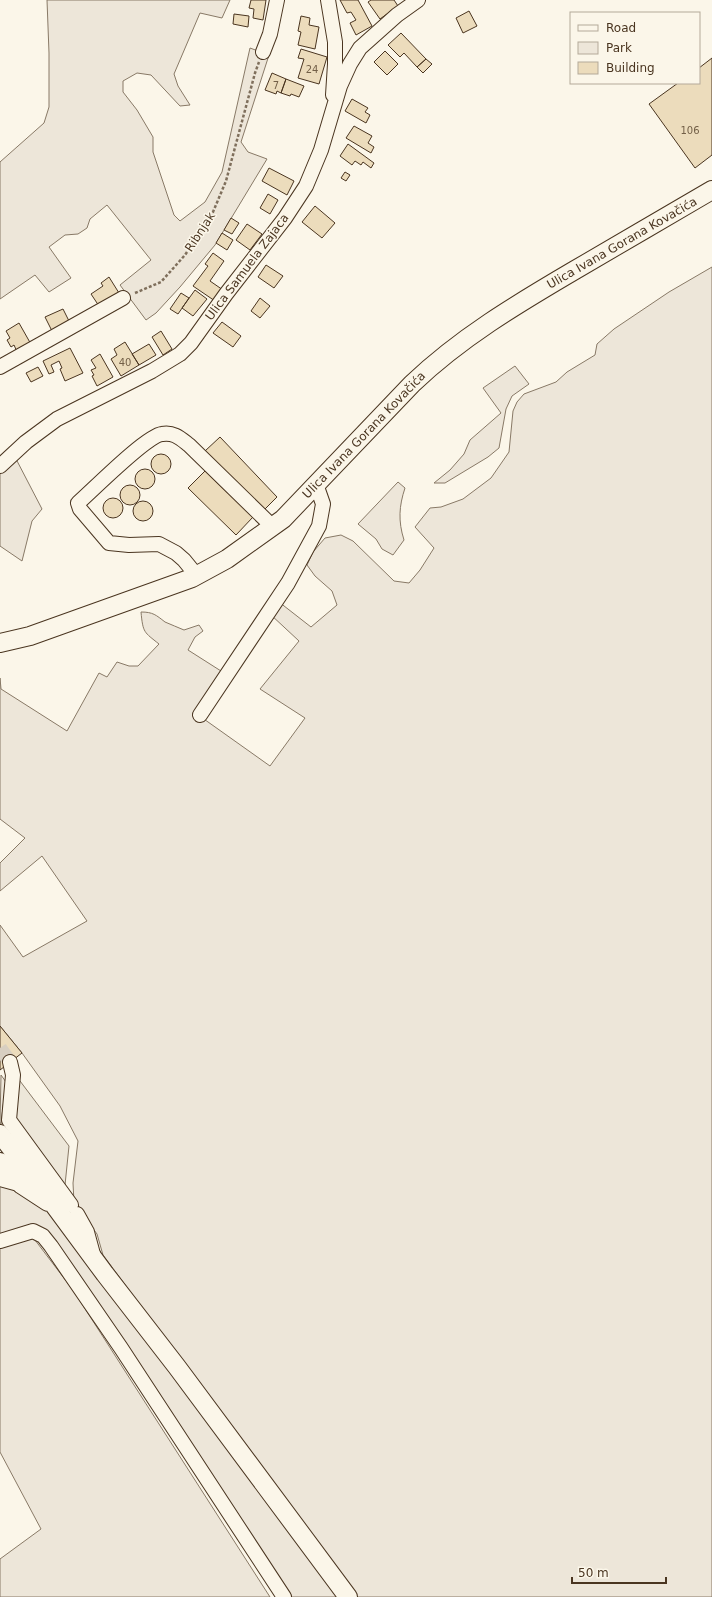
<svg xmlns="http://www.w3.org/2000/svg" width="712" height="1597" font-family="'DejaVu Sans',sans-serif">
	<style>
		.green { fill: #ede6d9; stroke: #887966 }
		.parking { fill: #ede7d9; stroke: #887966 }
		.building { fill: #ecdcbc; stroke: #4a3520 }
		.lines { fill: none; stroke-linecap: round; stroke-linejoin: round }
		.minor-tunnel { stroke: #d8cfc1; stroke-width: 14; stroke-dasharray: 14 7; stroke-linecap: butt }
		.minor-casing { stroke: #4a3520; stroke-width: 16 }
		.major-casing { stroke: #4a3520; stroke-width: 20 }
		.path { stroke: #7f6f5c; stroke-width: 2.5; stroke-dasharray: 3 2; stroke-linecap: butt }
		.minor { stroke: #fbf6e9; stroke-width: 14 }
		.major { stroke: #fbf6e9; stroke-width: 18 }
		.labels { text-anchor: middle; stroke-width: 3; stroke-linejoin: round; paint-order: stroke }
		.number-label { font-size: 10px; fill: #725f47 }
		.street-label { font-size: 12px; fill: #4a3520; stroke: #fbf6e9 }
	</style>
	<rect width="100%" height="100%" fill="#fbf6e9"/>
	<path class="green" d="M47,0H230L222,18L200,13L174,74L178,86L190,105L180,106L151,75L137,73L123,81V92L137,110L153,137V152L174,215L180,221L205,202L222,172L250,48L269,55L241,142L248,152L267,159L215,245L180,287L156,313L146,320L120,285L151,260L107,205L90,219L87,228L78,234L65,235L49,247L71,278L49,292L35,275L0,299V162L44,123L49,107V53Z
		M712,267V1597H357L103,1255L97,1234L74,1203L73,1183L78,1141L60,1106L22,1053L0,1026V925L23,957L87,921L42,856L0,891V863L25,838L0,819V678L1,689L67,731L99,673L107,677L117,662L129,666H138L159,644C144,632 143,633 141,612C153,612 156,615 165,622C171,625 178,627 184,630L199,625L203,631L195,637L188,650L221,671L194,712L270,766L305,718L260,689L299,641L270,614L279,602L311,627L337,605L332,591L315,576L307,565L313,552L325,538L341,535L353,541L394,581L409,583L420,570L434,548L415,527L430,508L441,507L463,499L491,478L509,452L513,411L517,402L524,394L556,382L567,372L595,355L597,344L614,329L669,292Z
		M515,366L529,384L512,396L506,409L499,448L488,457L445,483H434L450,470L464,454L470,440L501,413L483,388Z
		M15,457L42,509L32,521L22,561L0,546V471Z
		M398,482L405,488C399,506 398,521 404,540L393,555L382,549L376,539L358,524Z
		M1,1075L6,1082L1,1124L0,1122Z
		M0,1183L32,1195L50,1211L338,1597H291L46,1233L0,1236Z
		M28,1235L35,1240L73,1290L270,1597H0V1559L41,1529L0,1452V1247Z"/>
	<path class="parking" d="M17,1077L69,1146L65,1185L13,1119Z"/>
	<path class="building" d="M251,0H266L263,20L253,18L254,9L249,8Z
		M340,0H358L372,26L356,35L350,23L356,20L351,12L347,13Z
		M371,0H394L398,6L380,19L368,2Z
		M469,11L477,26L463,33L456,18Z
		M234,14L249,16L248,27L233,24Z
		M301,16L310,18L309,25L319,27L315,49L298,45L301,32L298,31Z
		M401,33L426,59L417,67L404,53L400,57L388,45Z
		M301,49L327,57L319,84L298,78L304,59L298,58Z
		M385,51L398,64L387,75L374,62Z
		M712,58V155L695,168L649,104L678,83H699V68Z
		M426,59L432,64L423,73L417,67Z
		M272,73L286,79L281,93L277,91L276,94L265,90Z
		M286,79L304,86L299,97L291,94L290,96L281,93Z
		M352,99L368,108L365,112L370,115L366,123L345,111Z
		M354,126L372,136L368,143L374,147L371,153L346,138Z
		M348,144L374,163L371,168L363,162L361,165L355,161L352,165L340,156Z
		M269,168L294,181L287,195L262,181Z
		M345,172L350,175L346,181L341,178Z
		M268,194L278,200L270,214L260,208Z
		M315,206L335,223L322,238L302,222Z
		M231,218L239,223L232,234L224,230Z
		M247,224L262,234L250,250L236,240Z
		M222,233L233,240L227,250L216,243Z
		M213,253L224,261L210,281L223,290L215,301L193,286L208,266L205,264Z
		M266,265L283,276L274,288L258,277Z
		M109,277L119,293L99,306L91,294L103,286L101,283Z
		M195,290L207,299L193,316L182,308Z
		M181,293L189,298L178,314L170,309Z
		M260,298L270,306L260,318L251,311Z
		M63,309L70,323L52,331L45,317Z
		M222,322L241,336L233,347L213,333Z
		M19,323L32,346L18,354L14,345L11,347L7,340L10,338L6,331Z
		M161,331L172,349L163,355L152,337Z
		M125,342L139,365L121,376L111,359L117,355L114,349Z
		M149,344L156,355L139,365L132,354Z
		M70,348L83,373L65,381L60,369L62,368L59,361L51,365L54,372L49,374L43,361Z
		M100,354L113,377L97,386L92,376L94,375L91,370L96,368L91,360Z
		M38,367L43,376L31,382L26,373Z
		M220,437L277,497L263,511L205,451Z
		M151 464a10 10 0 1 1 20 0a10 10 0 1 1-20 0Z
		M135 479a10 10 0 1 1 20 0a10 10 0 1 1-20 0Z
		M205,471L253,517L236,535L188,488Z
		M120 495a10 10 0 1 1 20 0a10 10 0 1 1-20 0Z
		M103 508a10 10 0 1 1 20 0a10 10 0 1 1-20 0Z
		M133 511a10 10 0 1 1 20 0a10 10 0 1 1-20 0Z
		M0,1026L22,1053L0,1070Z"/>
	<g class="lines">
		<path class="minor-tunnel" d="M0,1048L10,1062"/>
		<defs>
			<path id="minor" d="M328,0L335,42V64L333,95
				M263,52L270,34L277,0
				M0,367L123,298
				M0,466L26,442L57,419L152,371L180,354L191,343L226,294L285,218L306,186L321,150L340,86L350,64L360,48L397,15L418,0
				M197,576L184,560L176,553L159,544L129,545L109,543L80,509L78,503C93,490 146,436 162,434C174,432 180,438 189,445L273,527
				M200,715L288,583L319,526L323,504L316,484
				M10,1062L13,1075L9,1120L71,1205
				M0,1179L22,1185
				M77,1214L87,1232L93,1254
				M0,1241L33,1231L43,1236L51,1246L121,1348L284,1597"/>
			<path id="major" d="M0,643L30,636L192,578L227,559L283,519L412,384C460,338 517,304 575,270C621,243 666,217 712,190
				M0,1134L40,1185L54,1205L105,1274L177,1367L348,1597
				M0,1162L22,1185L48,1202"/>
		</defs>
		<use href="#minor" class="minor-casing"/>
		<use href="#major" class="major-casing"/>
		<path class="path" d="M135,293L161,282L185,255L213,212L226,181L255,73L259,62"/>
		<use href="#minor" class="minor"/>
		<use href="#major" class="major"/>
	</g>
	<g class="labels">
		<g class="number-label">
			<text x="312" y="73">24</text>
			<text x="276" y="89">7</text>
			<text x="690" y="134">106</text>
			<text x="125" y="366">40</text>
		</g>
		<g class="street-label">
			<text transform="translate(200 232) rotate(-57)" y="4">Ribnjak</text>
			<text transform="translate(622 243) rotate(-30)" y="4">Ulica Ivana Gorana Kovačića</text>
			<text transform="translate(247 267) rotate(-53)" y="4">Ulica Samuela Zajaca</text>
			<text transform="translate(364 435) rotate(-46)" y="4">Ulica Ivana Gorana Kovačića</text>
		</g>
	</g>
	<rect x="570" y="12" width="130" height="72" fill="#fbf6e9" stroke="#b4a999"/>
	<rect x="578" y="25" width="20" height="6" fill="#fbf6e9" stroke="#b4a999"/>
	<text x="606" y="32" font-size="12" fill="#4a3520">Road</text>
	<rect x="578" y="42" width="20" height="12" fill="#ede6d9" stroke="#b4a999"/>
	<text x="606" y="52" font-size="12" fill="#4a3520">Park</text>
	<rect x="578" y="62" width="20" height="12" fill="#ecdcbc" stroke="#b4a999"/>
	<text x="606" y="72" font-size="12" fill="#4a3520">Building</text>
	<path d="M572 1577v6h94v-6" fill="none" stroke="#4a3520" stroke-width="2"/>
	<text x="578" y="1577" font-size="12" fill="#4a3520" stroke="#fbf6e9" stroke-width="3" paint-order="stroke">50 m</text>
</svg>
